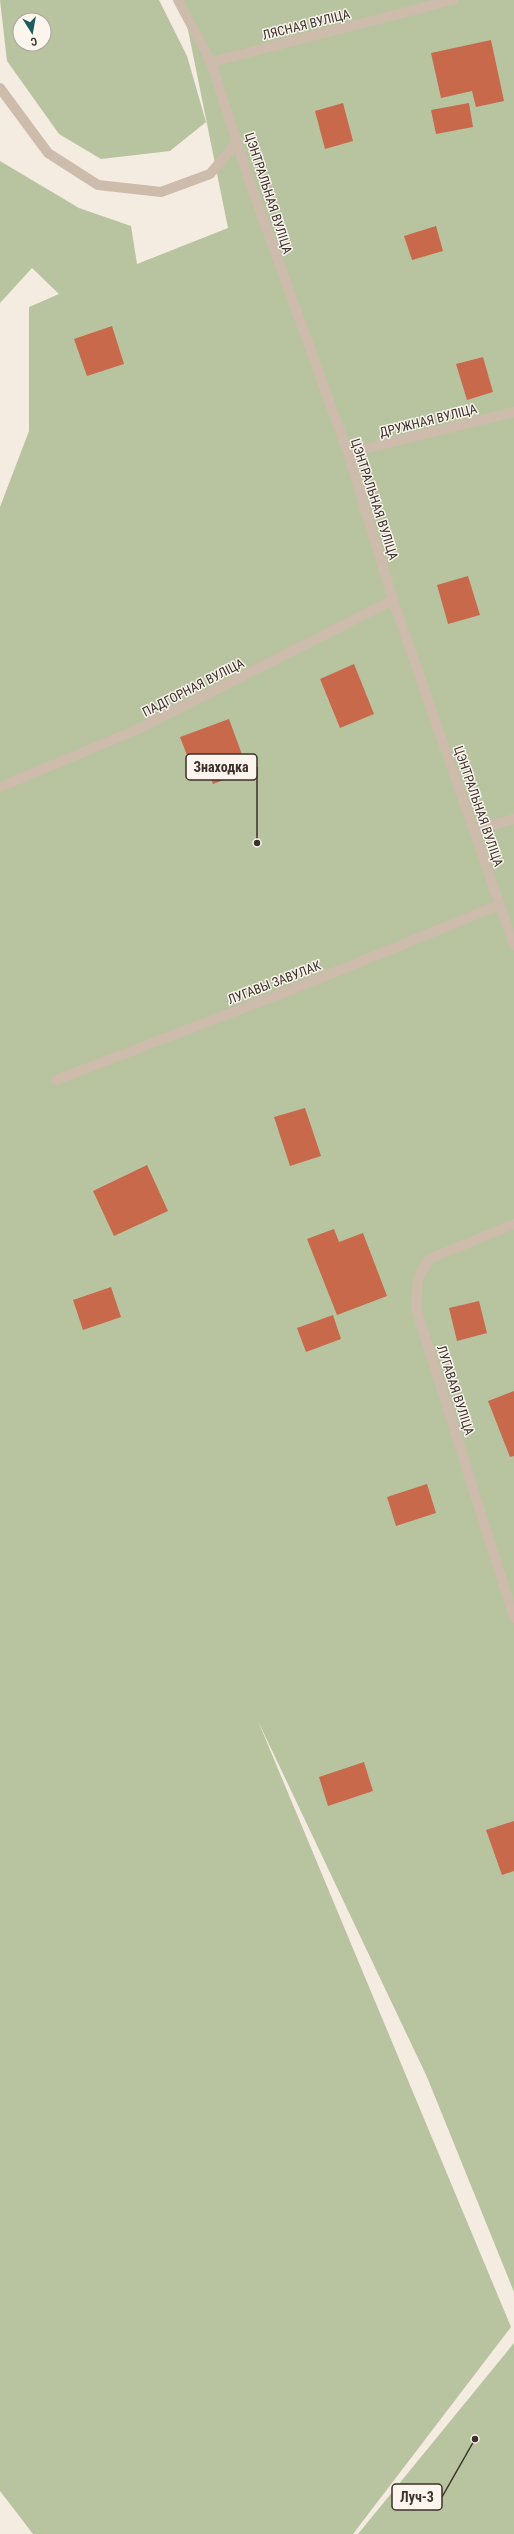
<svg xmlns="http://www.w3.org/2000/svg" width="514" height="2534" font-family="'Roboto Condensed',sans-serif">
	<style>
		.green { fill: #b8c4a0; fill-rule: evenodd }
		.building { fill: #c8694b }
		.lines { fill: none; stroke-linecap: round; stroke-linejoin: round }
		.service { stroke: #cdbbac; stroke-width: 10 }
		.tertiary { stroke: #cdbbac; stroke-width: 10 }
		.labels { text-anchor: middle; stroke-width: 3; stroke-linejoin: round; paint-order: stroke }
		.street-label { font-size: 13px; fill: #3b302b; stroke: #fbf5ee }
		.leader { fill: none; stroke: #3b302b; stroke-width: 1.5 }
		.callout-dot { fill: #3b302b; stroke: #fbf5ee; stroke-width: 1.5 }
		.callout { fill: #fbf5ee; stroke: #3b302b; stroke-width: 1.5 }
		.callout-label { font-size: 14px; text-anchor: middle; font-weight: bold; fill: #3b302b }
	</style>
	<rect width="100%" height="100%" fill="#f4ebe1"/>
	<path class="green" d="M0,0H159L187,56L206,122L170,151L101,159L59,134L7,61ZM20,20H44V44H20Z
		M182,0H514V2292L427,2077L258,1721L511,2327L353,2534H33L0,2491V507L29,431V307L59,294L32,268L0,303V161L79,208L131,226L137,264L228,228Z
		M514,2343V2534H358Z"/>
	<path class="building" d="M491,40L504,101L476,107L472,91L441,98L431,53Z
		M343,103L353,141L325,149L315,111Z
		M469,103L473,127L436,134L431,110Z
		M436,226L443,251L412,260L404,236Z
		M112,326L124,364L87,376L74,339Z
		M483,357L493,392L467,400L456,364Z
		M468,576L480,615L448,624L437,585Z
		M354,664L374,714L340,728L320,679Z
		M229,719L248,771L213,784L205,763L192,768L180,737Z
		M305,1108L321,1156L290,1166L274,1117Z
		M147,1165L168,1211L114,1236L93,1191Z
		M334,1229L339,1242L363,1233L387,1296L337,1315L307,1239Z
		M111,1287L121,1317L83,1330L73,1300Z
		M479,1301L487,1333L457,1341L449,1308Z
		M333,1315L341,1339L306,1352L297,1328Z
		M514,1391V1456L510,1457L488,1401Z
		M427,1484L436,1513L396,1526L387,1497Z
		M364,1762L373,1791L328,1806L319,1777Z
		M514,1821V1871L502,1875L486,1830Z"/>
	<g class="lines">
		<path class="service" d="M211,62L453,0
			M0,88L48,153L98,185L161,192L210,174L238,141
			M348,453L514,412
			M0,787L136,730L393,600
			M474,830L514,819
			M56,1080L301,986L499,905
			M514,1224L429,1259L418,1278L416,1308L514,1618"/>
		<path class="tertiary" d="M178,0L211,62L250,183L348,453L393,600L514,945"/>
	</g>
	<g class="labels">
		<g class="street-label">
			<text transform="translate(306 24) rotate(-14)" y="5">ЛЯСНАЯ ВУЛІЦА</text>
			<text transform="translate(269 193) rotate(72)" y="5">ЦЭНТРАЛЬНАЯ ВУЛІЦА</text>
			<text transform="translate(428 420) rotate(-14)" y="5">ДРУЖНАЯ ВУЛІЦА</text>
			<text transform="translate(375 499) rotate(72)" y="5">ЦЭНТРАЛЬНАЯ ВУЛІЦА</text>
			<text transform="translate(193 687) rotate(-27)" y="5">ПАДГОРНАЯ ВУЛІЦА</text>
			<text transform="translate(479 806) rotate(71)" y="5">ЦЭНТРАЛЬНАЯ ВУЛІЦА</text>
			<text transform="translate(274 982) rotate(-21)" y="5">ЛУГАВЫ ЗАВУЛАК</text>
			<text transform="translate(456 1390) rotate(72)" y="5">ЛУГАВАЯ ВУЛІЦА</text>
		</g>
	</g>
	<path class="leader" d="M257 843L257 767M475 2439L442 2497"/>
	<g class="callout-dot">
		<circle cx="257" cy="843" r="4"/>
		<circle cx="475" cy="2439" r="4"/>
	</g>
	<g class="callout">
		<rect x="186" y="754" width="71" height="26" rx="4"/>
		<rect x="392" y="2484" width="50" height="26" rx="4"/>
	</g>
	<g class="callout-label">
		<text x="221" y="772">Знаходка</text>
		<text x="417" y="2502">Луч-3</text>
	</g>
	<g transform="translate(32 32) rotate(169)"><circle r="19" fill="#fbf5ee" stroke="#aea6a0"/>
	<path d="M0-3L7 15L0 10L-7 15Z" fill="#1f5a5e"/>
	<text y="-6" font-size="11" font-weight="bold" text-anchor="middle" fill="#3b302b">С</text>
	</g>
</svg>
